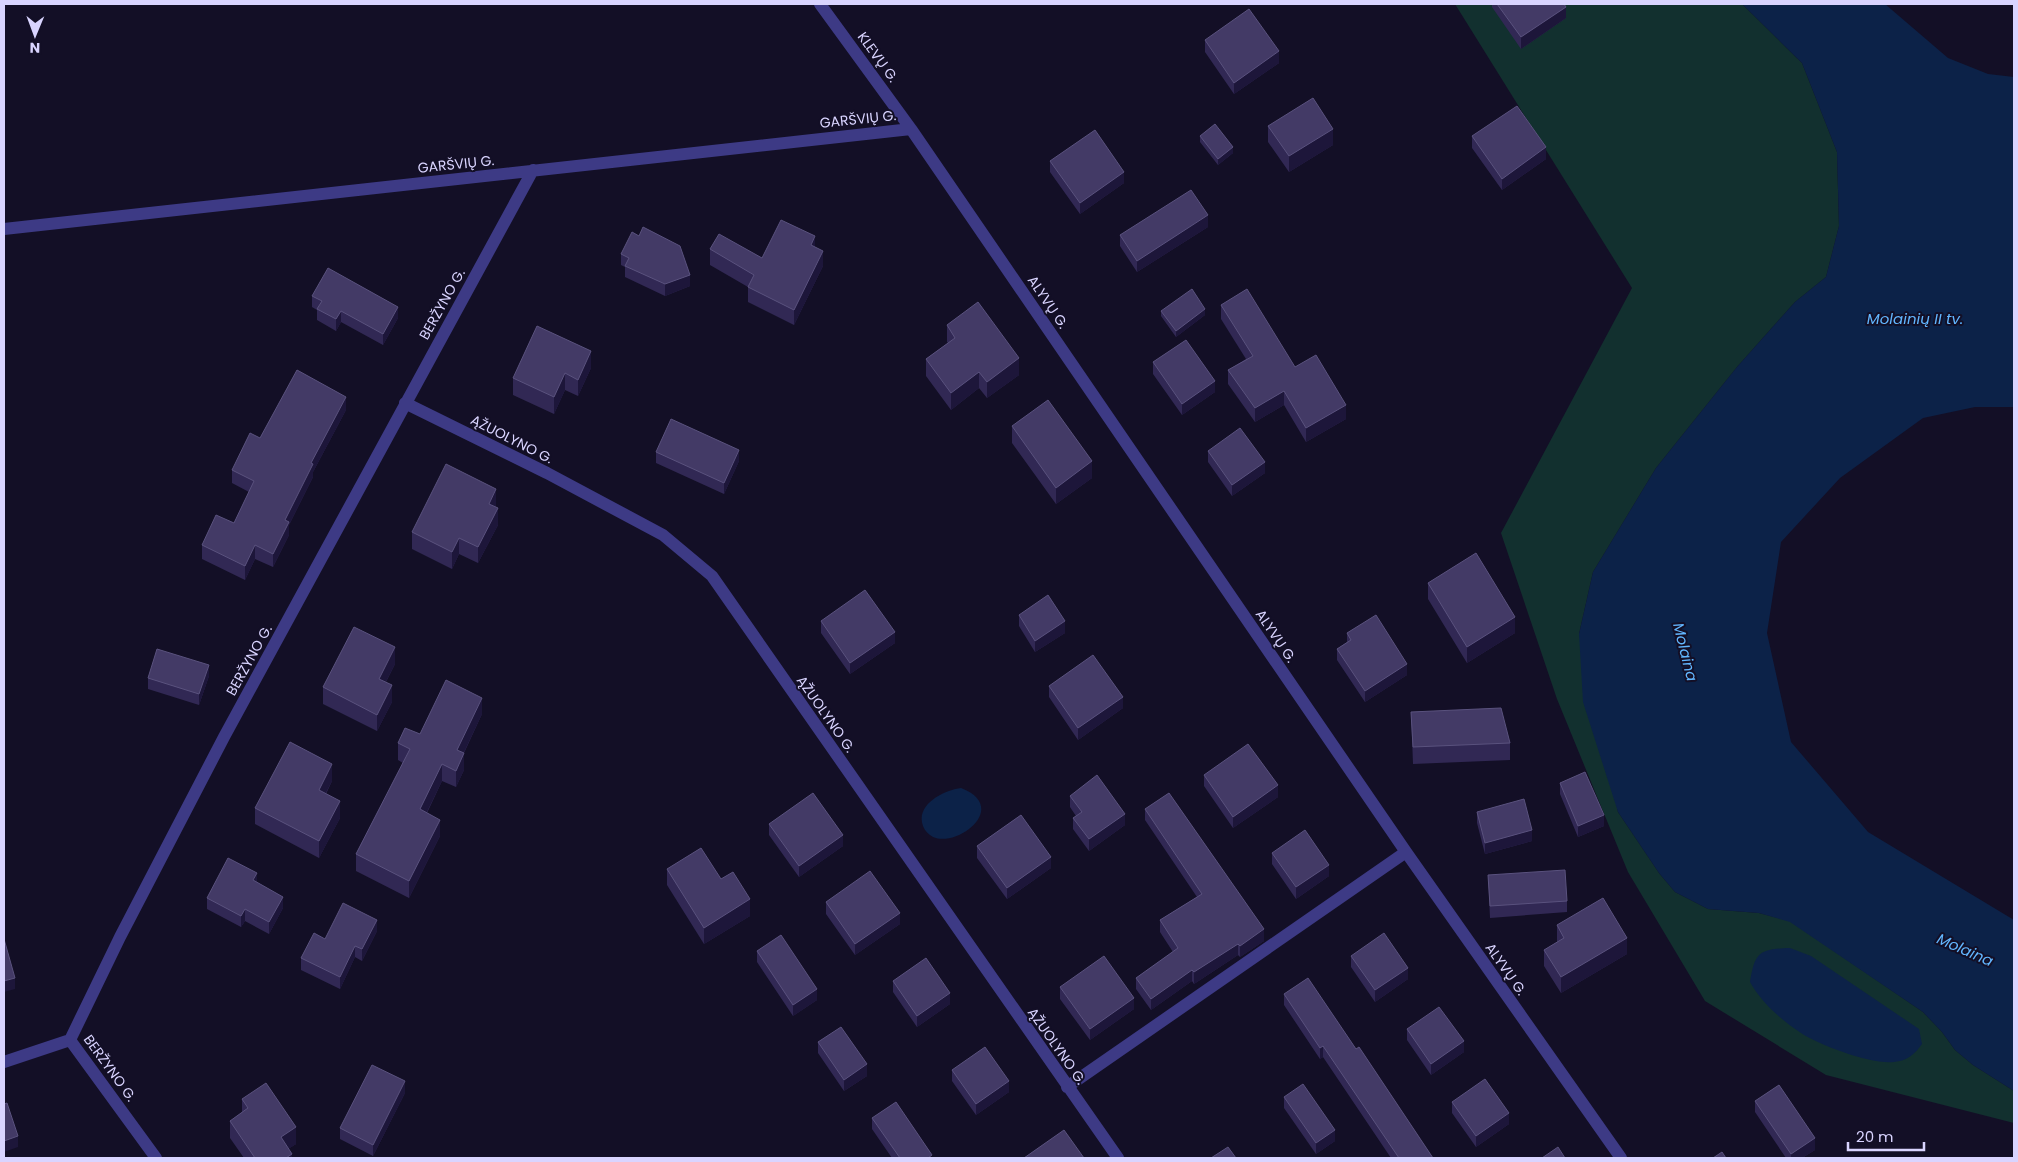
<svg xmlns="http://www.w3.org/2000/svg" width="2018" height="1162" font-family="Poppins,sans-serif">
	<style>
		.green { fill: #12302f }
		.water { fill: #0c2248 }
		.lines { fill: none; stroke-linecap: round; stroke-linejoin: round }
		.minor { stroke: #3d3a85; stroke-width: 12 }
		.wall { fill: #312854 }
		.shaded-wall { fill: #1d163a }
		.building { fill: #433a66; stroke: #5a527e }
		.labels { text-anchor: middle; stroke-width: 4; stroke-linejoin: round; paint-order: stroke }
		.street-label { font-size: 14px; fill: #d9d4ff; stroke: #130f26 }
		.water-label { font-size: 15px; font-style: italic; fill: #62b6ff; stroke: #130f26 }
	</style>
	<rect width="100%" height="100%" fill="#130f26"/>
	<path class="green" d="M1455,4H1742L1802,63L1837,152L1839,226L1826,277L1795,302L1737,367L1656,468L1593,572L1579,634L1618,812L1659,873L1675,892L1708,909L1759,913L1790,921L1923,1012L1942,1032L1955,1050L1973,1065L2014,1091V1123L1826,1075L1705,1001L1628,872L1557,699L1501,533L1632,288Z"/>
	<path class="water" d="M1742,4H1885L1948,58L1988,74L2014,77V407H1975L1923,418L1840,478L1781,542L1767,633L1791,742L1868,832L2014,920V1091L1973,1065L1955,1050L1942,1032L1923,1012L1790,922L1759,913L1708,909L1675,892L1659,873L1618,812L1583,702L1579,634L1593,572L1656,468L1737,367L1795,302L1826,277L1839,226L1837,152L1802,63Z
		M961,788C1010,807 958,848 933,837C928,834 925,831 923,826C915,804 945,790 961,788Z
		M1790,948L1811,956L1919,1029L1922,1044C1915,1054 1907,1061 1894,1062C1872,1065 1819,1045 1801,1033C1781,1020 1761,1002 1750,982C1755,952 1759,949 1790,948Z"/>
	<g class="lines">
		<path class="minor" d="M820,4L911,129L1406,852L1621,1158
			M4,229L911,129
			M405,403L547,473L663,535L712,576L1118,1158
			M70,1040L120,937L224,737L533,170
			M70,1040L156,1158
			M4,1062L70,1040
			M1067,1087L1406,852"/>
	</g>
	<path class="wall" d="M1492,4H1564L1566,18L1521,49L1492,7Z
		M1205,40L1279,63L1234,94L1205,52Z
		M1268,126L1333,145L1289,172L1268,142Z
		M1200,136L1233,153L1218,165L1200,142Z
		M1472,136L1546,159L1502,190L1472,148Z
		M1050,161L1124,183L1080,214L1050,172Z
		M1208,227L1137,272L1120,246V235Z
		M639,236L690,286L665,296L625,277V267L621,265V254Z
		M815,247L823,266L794,325L748,302V287L710,265V249L762,258Z
		M312,296L398,318L383,345L341,322L336,331L317,320V310L312,307Z
		M1221,305L1295,367L1346,419L1306,442L1284,405L1255,422L1228,384V370L1246,359L1221,319Z
		M1161,311L1205,315L1176,337L1161,316Z
		M947,325L1019,375L987,398L979,388L951,410L926,376V359L948,343L947,342Z
		M1153,362L1215,392L1182,415L1153,374Z
		M591,368L578,396L565,390L554,414L513,395V378Z
		M346,410L313,472V477L289,525V535L273,567L255,559L245,580L202,559V545L234,523L249,492L232,483V470L260,438Z
		M1012,426L1092,478L1056,504L1012,443Z
		M1208,451L1265,473L1232,496L1208,462Z
		M656,452L739,461L724,494L656,463Z
		M496,506L495,507L498,525L478,563L459,554L452,569L412,549V532Z
		M1428,583L1515,633L1467,663L1428,599Z
		M1019,615L1065,633L1035,652L1019,626Z
		M821,621L895,643L850,674L821,633Z
		M1347,633L1407,675L1365,702L1337,660V649L1347,642Z
		M395,664L386,682L392,702L377,731L323,704V687Z
		M209,676L199,705L148,689V678Z
		M1049,686L1123,708L1078,740L1049,697Z
		M1411,712L1510,743V760L1413,764Z
		M482,714L464,753V770L456,787L442,781L427,813L440,836L409,898L356,871V854L403,763L398,760V743L420,734Z
		M1204,775L1278,797L1233,828L1204,786Z
		M332,781L326,794L340,818L319,858L255,824V808Z
		M1560,783L1604,826L1578,837L1560,794Z
		M1070,796L1125,825L1089,851L1073,829V818L1076,816L1070,807Z
		M1145,809L1264,941L1240,957L1238,955L1194,984L1192,981L1151,1010L1136,989V978L1173,952L1160,932V920L1197,897L1145,820Z
		M1477,812L1532,841L1485,854L1477,823Z
		M769,824L843,846L799,877L769,835Z
		M977,846L1051,868L1007,899L977,858Z
		M1272,853L1329,876L1296,899L1272,864Z
		M667,869L721,879L750,916L704,944L667,885Z
		M1488,875L1567,901V912L1490,918Z
		M257,883L283,908L269,934L245,921L241,927L207,909V898Z
		M826,902L900,924L855,955L826,914Z
		M1557,925L1627,954L1561,993L1544,966V950L1557,942Z
		M377,931L362,961L355,957L340,989L301,970V958Z
		M757,951L817,1000L793,1016L757,962Z
		M1351,956L1408,979L1375,1002L1351,967Z
		M893,981L950,1004L917,1027L893,992Z
		M1060,987L1134,1009L1090,1040L1060,999Z
		M1284,994L1356,1049L1433,1158H1391L1323,1057L1320,1059L1284,1005Z
		M1407,1029L1464,1052L1431,1075L1407,1040Z
		M818,1042L867,1076L844,1091L818,1053Z
		M952,1070L1009,1092L976,1115L952,1081Z
		M405,1093L373,1156L340,1139V1128Z
		M1284,1097L1335,1141L1316,1154L1284,1108Z
		M242,1099L296,1144L288,1149L292,1158H244L230,1138V1121L242,1113Z
		M1755,1101L1815,1150L1802,1158H1786L1755,1112Z
		M1452,1102L1509,1124L1476,1147L1452,1113Z
		M872,1118L932,1158H892L872,1129Z"/>
	<path class="shaded-wall" d="M1566,7V18L1521,49V37Z
		M1279,51V63L1234,94V83Z
		M1333,129V145L1289,172V156Z
		M1233,147V153L1218,165V159Z
		M1546,147V159L1502,190V179Z
		M1124,172V183L1080,214V203Z
		M1208,215V227L1137,272V261Z
		M815,236V251L811,245Z
		M823,251V266L794,325V310Z
		M690,275V286L665,296V284Z
		M398,307V318L383,345V334Z
		M1205,309V315L1176,337V331Z
		M341,311V322L336,331V319Z
		M591,351V368L578,396V380Z
		M1019,358V375L987,398V382Z
		M979,372V388L951,410V393Z
		M565,373V390L554,414V397Z
		M1215,381V392L1182,415V404Z
		M1284,391V405L1255,422V408Z
		M346,397V410L313,472V477L289,525V535L273,567V554L285,520L311,463Z
		M1346,405V419L1306,442V428Z
		M739,450V461L724,494V483Z
		M1092,461V478L1056,504V488Z
		M1265,462V473L1232,496V485Z
		M496,489V506L489,520V504Z
		M498,508V525L478,563V547Z
		M459,538V554L452,569V552Z
		M255,545V559L245,580V566Z
		M1515,617V633L1467,663V647Z
		M1065,621V633L1035,652V641Z
		M895,632V643L850,674V663Z
		M395,647V664L379,695V679Z
		M1407,664V675L1365,702V691Z
		M209,665V676L199,705V694Z
		M392,685V702L377,731V715Z
		M1123,697V708L1078,740V728Z
		M482,698V714L457,767V750Z
		M464,753V770L456,787V771Z
		M332,764V781L319,806V790Z
		M442,764V781L420,826V809Z
		M1278,785V797L1233,828V817Z
		M340,801V818L319,858V841Z
		M1125,814V825L1089,851V839Z
		M1604,815V826L1578,837V826Z
		M440,820V836L409,898V881Z
		M1532,830V841L1485,854V843Z
		M843,835V846L799,877V866Z
		M1051,857V868L1007,899V888Z
		M1329,865V876L1296,899V887Z
		M257,873V885L253,880Z
		M283,897V908L269,934V922Z
		M750,899V916L704,944V928Z
		M245,909V921L241,927V916Z
		M900,913V924L855,955V944Z
		M377,920V931L362,961V949Z
		M1264,929V941L1240,957V946Z
		M1627,938V954L1561,993V977Z
		M1238,944V955L1194,984V972Z
		M355,946V957L340,989V977Z
		M1408,968V979L1375,1002V990Z
		M1192,970V981L1151,1010V999Z
		M15,978V989L4,992V981Z
		M817,989V1000L793,1016V1005Z
		M950,993V1004L917,1027V1016Z
		M1134,998V1009L1090,1040V1029Z
		M1464,1041V1052L1431,1075V1064Z
		M1323,1046V1057L1320,1059V1048Z
		M867,1064V1076L844,1091V1080Z
		M405,1081V1093L373,1156V1145Z
		M1009,1081V1092L976,1115V1104Z
		M1509,1113V1124L1476,1147V1136Z
		M296,1127V1144L281,1154V1137Z
		M1335,1130V1141L1316,1154V1143Z
		M18,1136V1147L4,1152V1141Z
		M1815,1138V1150L1802,1158H1791V1154Z
		M292,1154V1158H286Z"/>
	<path class="building" d="M1497,4H1564L1566,7L1521,37Z
		M1249,9L1279,51L1234,83L1205,40Z
		M1313,98L1333,129L1289,156L1268,126Z
		M1517,106L1546,147L1502,179L1472,136Z
		M1215,124L1233,147L1218,159L1200,136Z
		M1095,130L1124,172L1080,203L1050,161Z
		M1191,190L1208,215L1137,261L1120,235Z
		M781,220L815,236L811,245L823,251L794,310L748,287L754,275L710,249L719,234L762,258Z
		M643,227L680,246L690,275L665,284L625,266L629,258L621,254L632,232L639,236Z
		M328,268L398,307L383,334L341,311L336,319L317,309L322,301L312,296Z
		M1192,289L1205,309L1176,331L1161,311Z
		M1247,289L1295,367L1316,355L1346,405L1306,428L1284,391L1255,408L1228,370L1253,356L1221,305Z
		M978,302L1019,358L987,382L979,372L951,393L926,359L955,338L947,325Z
		M537,326L591,351L578,380L565,373L554,397L513,378Z
		M1186,340L1215,381L1182,404L1153,362Z
		M297,370L346,397L311,463L313,464L285,520L289,522L273,554L255,545L245,566L202,545L216,515L234,523L254,481L232,470L250,433L260,438Z
		M1048,400L1092,461L1056,488L1012,426Z
		M671,419L739,450L724,483L656,452Z
		M1240,428L1265,462L1232,485L1208,451Z
		M446,464L496,489L489,504L498,508L478,547L459,538L452,552L412,532Z
		M1476,553L1515,617L1467,647L1428,583Z
		M865,590L895,632L850,663L821,621Z
		M1048,595L1065,621L1035,641L1019,615Z
		M1376,615L1407,664L1365,691L1337,649L1351,640L1347,633Z
		M354,627L395,647L379,679L392,685L377,715L323,687Z
		M157,649L209,665L199,694L148,678Z
		M1093,655L1123,697L1078,728L1049,686Z
		M446,680L482,698L457,750L464,753L456,771L442,764L420,809L440,820L409,881L356,854L410,749L398,743L405,728L420,734Z
		M1501,708L1510,743L1413,747L1411,712Z
		M290,742L332,764L319,790L340,801L319,841L255,808Z
		M1248,744L1278,785L1233,817L1204,775Z
		M1585,772L1604,815L1578,826L1560,783Z
		M1097,775L1125,814L1089,839L1073,818L1082,812L1070,796Z
		M813,793L843,835L799,866L769,824Z
		M1169,793L1264,929L1240,946L1238,944L1194,972L1192,970L1151,999L1136,978L1178,948L1160,920L1202,894L1145,809Z
		M1524,799L1532,830L1485,843L1477,812Z
		M1021,815L1051,857L1007,888L977,846Z
		M1305,830L1329,865L1296,887L1272,853Z
		M701,848L721,879L733,872L750,899L704,928L667,869Z
		M228,858L257,873L253,880L283,897L269,922L245,909L241,916L207,898Z
		M1565,870L1567,901L1490,906L1488,875Z
		M870,871L900,913L855,944L826,902Z
		M1603,898L1627,938L1561,977L1544,950L1564,938L1557,925Z
		M343,903L377,920L362,949L355,946L340,977L301,958L314,933L325,939Z
		M1384,933L1408,968L1375,990L1351,956Z
		M781,935L817,989L793,1005L757,951Z
		M4,939L15,978L4,981Z
		M1104,956L1134,998L1090,1029L1060,987Z
		M926,958L950,993L917,1016L893,981Z
		M1308,978L1356,1049L1359,1047L1433,1158H1399L1323,1046L1320,1048L1284,994Z
		M1439,1007L1464,1041L1431,1064L1407,1029Z
		M841,1027L867,1064L844,1080L818,1042Z
		M985,1047L1009,1081L976,1104L952,1070Z
		M372,1065L405,1081L373,1145L340,1128Z
		M1485,1079L1509,1113L1476,1136L1452,1102Z
		M266,1083L296,1127L281,1137L292,1154L286,1158H255L230,1121L248,1108L242,1099Z
		M1303,1084L1335,1130L1316,1143L1284,1097Z
		M1779,1085L1815,1138L1791,1154L1755,1101Z
		M896,1102L932,1155L928,1158H900L872,1118Z
		M7,1103L18,1136L4,1141V1104Z
		M1064,1130L1084,1158H1024Z
		M1228,1147L1236,1158H1211Z
		M1558,1147L1565,1158H1542Z
		M1722,1152L1726,1158H1713Z"/>
	<g class="labels">
		<g class="street-label">
			<text transform="translate(878 57) rotate(54)" y="5">KLEVŲ G.</text>
			<text transform="translate(858 119) rotate(-6)" y="5">GARŠVIŲ G.</text>
			<text transform="translate(456 164) rotate(-6)" y="5">GARŠVIŲ G.</text>
			<text transform="translate(1048 302) rotate(56)" y="5">ALYVŲ G.</text>
			<text transform="translate(442 304) rotate(-61)" y="5">BERŽYNO G.</text>
			<text transform="translate(512 439) rotate(27)" y="5">ĄŽUOLYNO G.</text>
			<text transform="translate(1276 636) rotate(56)" y="5">ALYVŲ G.</text>
			<text transform="translate(249 660) rotate(-61)" y="5">BERŽYNO G.</text>
			<text transform="translate(826 714) rotate(55)" y="5">ĄŽUOLYNO G.</text>
			<text transform="translate(1506 969) rotate(55)" y="5">ALYVŲ G.</text>
			<text transform="translate(1057 1046) rotate(55)" y="5">ĄŽUOLYNO G.</text>
			<text transform="translate(110 1068) rotate(54)" y="5">BERŽYNO G.</text>
		</g>
		<g class="water-label">
			<text x="1915" y="324">Molainių II tv.</text>
			<text transform="translate(1685 652) rotate(76)" y="5">Molaina</text>
			<text transform="translate(1965 950) rotate(24)" y="5">Molaina</text>
		</g>
	</g>
	<rect width="2018" height="1162" fill="none" stroke="#d9d4ff" stroke-width="10"/>
	<g transform="translate(35 35) rotate(181)" stroke="#130f26" stroke-width="4" paint-order="stroke">
	<path d="M0-4L9 19L0 12L-9 19Z" fill="#d9d4ff"/>
	<text y="-8" font-size="14" font-weight="bold" text-anchor="middle" fill="#d9d4ff">N</text>
	</g>
	<path d="M1848 1142v8h76v-8" fill="none" stroke="#d9d4ff" stroke-width="2.5"/>
	<text x="1856" y="1142" font-size="15" fill="#d9d4ff" stroke="#130f26" stroke-width="4" paint-order="stroke">20 m</text>
</svg>
